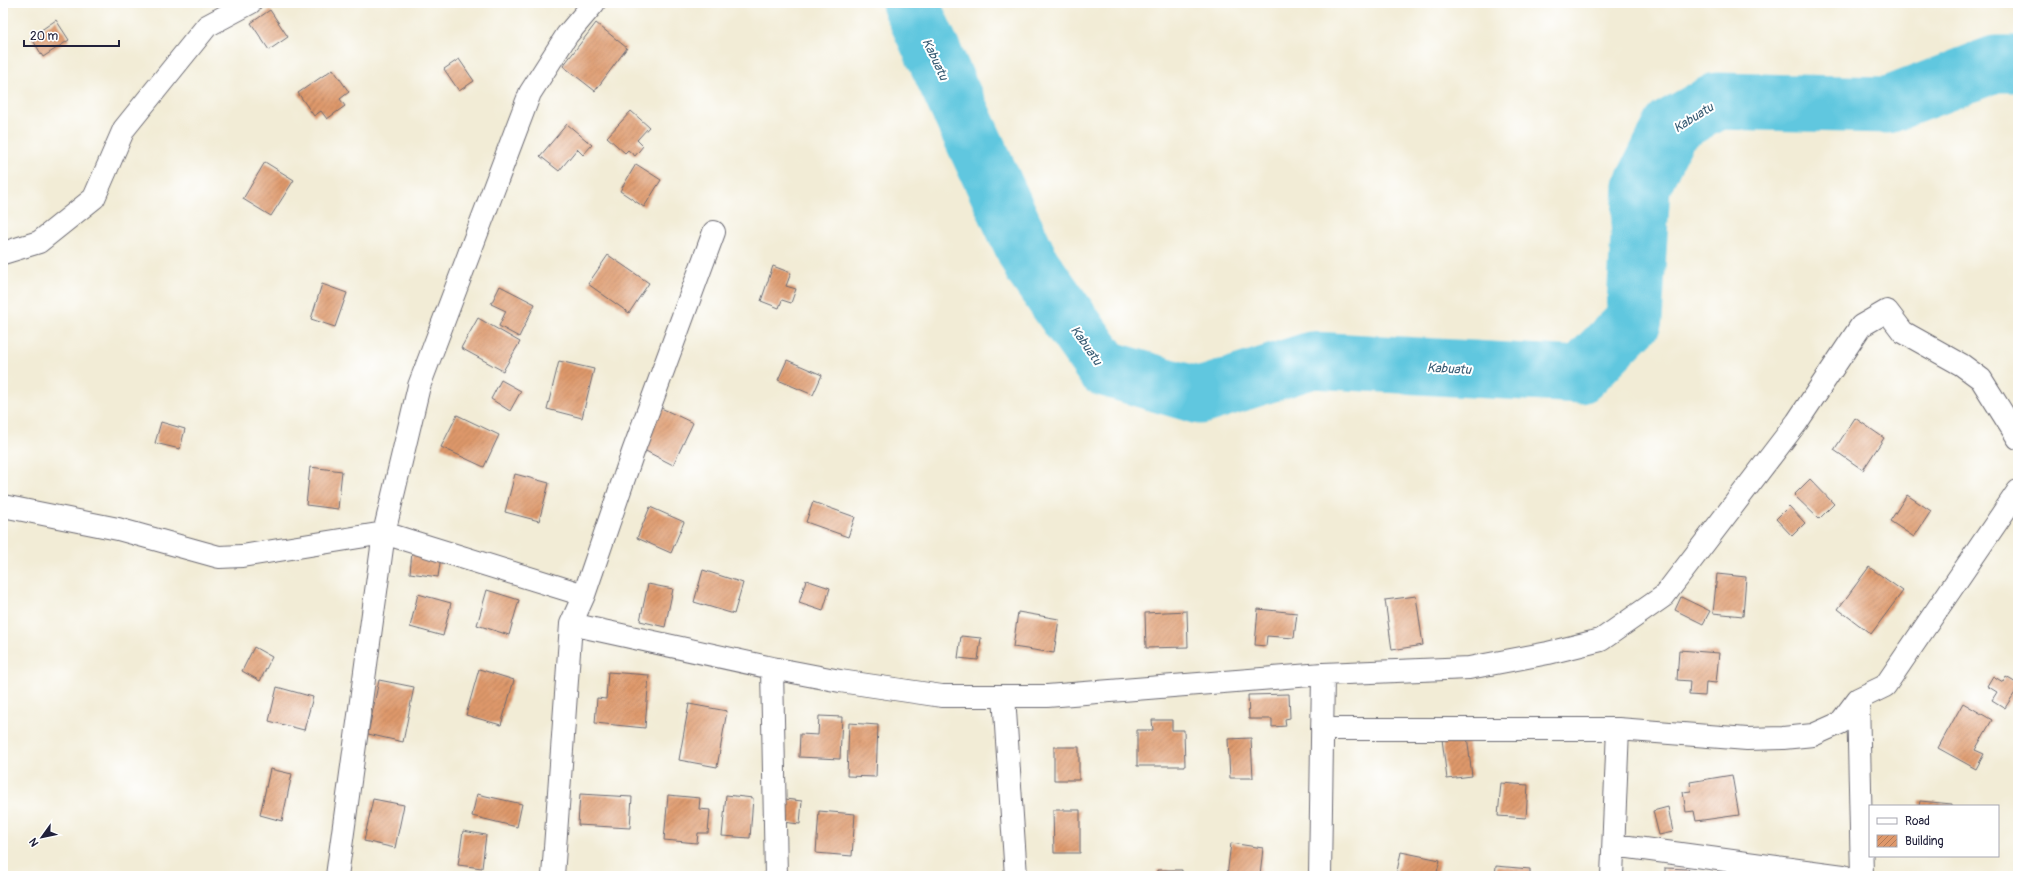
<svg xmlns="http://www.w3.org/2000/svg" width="2021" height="879" font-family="Pangolin,sans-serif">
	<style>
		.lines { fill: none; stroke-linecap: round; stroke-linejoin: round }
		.river { stroke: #61c7df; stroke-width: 57 }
		.building { fill: url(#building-hatch) }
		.minor-casing { stroke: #6b6971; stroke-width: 24 }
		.minor { stroke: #fff; stroke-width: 22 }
		.labels { text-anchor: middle; stroke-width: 4; stroke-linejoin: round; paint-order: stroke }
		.water-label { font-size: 13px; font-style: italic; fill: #385c74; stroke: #fff }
	</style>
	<defs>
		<pattern id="building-hatch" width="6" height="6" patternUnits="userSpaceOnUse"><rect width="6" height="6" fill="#de986b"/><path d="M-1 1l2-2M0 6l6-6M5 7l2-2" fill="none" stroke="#b47c59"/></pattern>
	</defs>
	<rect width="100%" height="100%" fill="#fff"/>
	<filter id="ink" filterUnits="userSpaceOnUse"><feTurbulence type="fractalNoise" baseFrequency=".025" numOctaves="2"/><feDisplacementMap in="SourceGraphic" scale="8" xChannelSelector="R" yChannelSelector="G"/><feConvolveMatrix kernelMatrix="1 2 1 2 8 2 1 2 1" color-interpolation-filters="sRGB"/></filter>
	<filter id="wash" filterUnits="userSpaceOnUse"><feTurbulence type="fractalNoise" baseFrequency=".012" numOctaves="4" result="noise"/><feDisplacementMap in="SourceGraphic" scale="16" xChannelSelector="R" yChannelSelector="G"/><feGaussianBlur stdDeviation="0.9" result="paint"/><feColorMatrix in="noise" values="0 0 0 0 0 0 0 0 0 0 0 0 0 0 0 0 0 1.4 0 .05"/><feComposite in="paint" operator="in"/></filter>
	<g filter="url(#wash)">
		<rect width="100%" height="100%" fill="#f2ecd6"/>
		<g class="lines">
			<path class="river" d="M910,3L1032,266L1104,368L1200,396L1312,360L1580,375L1634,320L1642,186L1671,127L1717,101L1888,105L1995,64H2018"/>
		</g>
		<g id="blocks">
			<path class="building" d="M270,10L288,37L269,50L251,23Z
				M56,20L69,40L43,57L31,37Z
				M596,23L627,48L595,91L563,66Z
				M459,59L474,81L459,91L444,69Z
				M333,69L349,92L340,99L345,106L327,119L321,111L314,116L298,93Z
				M631,111L649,127L637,140L643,146L635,156L628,150L625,153L607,137Z
				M567,124L592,145L583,155L577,149L559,171L540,156Z
				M265,162L294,180L271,216L243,199Z
				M636,164L661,180L644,207L620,191Z
				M608,255L649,283L629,313L588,284Z
				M773,266L791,273L786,286L796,289L791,303L782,300L779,308L761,301Z
				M322,284L347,293L335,327L311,319Z
				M500,286L535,304L519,337L499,326L506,311L491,304Z
				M478,318L520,342L503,371L461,348Z
				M787,360L822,375L813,395L778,380Z
				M559,361L594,369L582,418L547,409Z
				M501,380L521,391L510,411L491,399Z
				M659,407L693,423L673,465L640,448Z
				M457,415L499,435L484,467L441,447Z
				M1855,418L1884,438L1863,470L1834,450Z
				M161,422L185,429L180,449L155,443Z
				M310,467L342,471L338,509L306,505Z
				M515,474L549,483L539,521L505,512Z
				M1810,479L1834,504L1819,519L1794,495Z
				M1907,495L1931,511L1914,537L1890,521Z
				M813,502L855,517L848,537L806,522Z
				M1789,506L1805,523L1792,536L1776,519Z
				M650,507L684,522L671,553L637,538Z
				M412,552L441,556L438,577L410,573Z
				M1869,567L1903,591L1871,634L1838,609Z
				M703,570L743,583L734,614L694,602Z
				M1717,574L1746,577L1743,616L1713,613Z
				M806,580L830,588L823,611L799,603Z
				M648,584L673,589L665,627L640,621Z
				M487,590L519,600L509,635L477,625Z
				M418,594L451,603L443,636L410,627Z
				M1416,596L1423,645L1392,650L1385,600Z
				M1681,597L1710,611L1703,624L1675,610Z
				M1258,609L1297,613L1294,638L1267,636L1266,646L1255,645Z
				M1187,611L1188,647L1146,648L1145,613Z
				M1018,612L1059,619L1054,653L1013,647Z
				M961,636L981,638L978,660L958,658Z
				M254,647L272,657L260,681L242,671Z
				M1679,650L1719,653L1716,683L1706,682L1705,696L1689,695L1690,681L1677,680Z
				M479,669L514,680L501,725L466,715Z
				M608,672L649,675L645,728L595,723L597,698L606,699Z
				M1993,676L2003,682L2006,677L2018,684V688L2005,708L1992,700L1997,692L1987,686Z
				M379,680L414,687L403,742L368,734Z
				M277,687L313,697L304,730L269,721Z
				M1289,694L1290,718L1285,719L1286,726L1272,727V719H1249L1248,695Z
				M1963,703L1992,720L1975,750L1984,754L1976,769L1938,748Z
				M689,704L727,711L717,767L679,760Z
				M819,716L842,717L840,759L799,757L800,734L818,735Z
				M1152,720H1172V730H1184L1185,766H1137V730H1153Z
				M849,723L878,725L876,777L847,776Z
				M1467,736L1472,776L1447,779L1442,739Z
				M1251,738L1253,778H1230L1228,739Z
				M1054,747H1079V780H1054Z
				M270,769L292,774L282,821L260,815Z
				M1732,775L1739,815L1696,821L1694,811L1686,812L1683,792L1691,791L1690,782Z
				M1501,783L1528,785L1526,818L1498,816Z
				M477,794L522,804L517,827L472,816Z
				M580,794L632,797L630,828L578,825Z
				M668,795L700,798L699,809L710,810L708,833H698L697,843L664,840Z
				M726,795L753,798L750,838L722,836Z
				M373,799L404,805L395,848L364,841Z
				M785,799L802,801L800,824L782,822Z
				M1920,801L1952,804V806H1919Z
				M1668,807L1673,832L1659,835L1653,811Z
				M1053,810H1080V853H1054Z
				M819,811L855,814L852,856L816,853Z
				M463,831L486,835L482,868L458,865Z
				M1231,843L1263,848L1260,876H1227Z
				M1401,852L1440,860L1436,876H1396Z
				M1496,866L1530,869V876H1495Z
				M1665,868L1689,869V876H1665Z
				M1157,870H1182V876H1157Z"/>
		</g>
	</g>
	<g filter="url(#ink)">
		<use href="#blocks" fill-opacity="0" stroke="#6b6971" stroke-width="1"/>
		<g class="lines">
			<defs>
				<path id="minor" d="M3,253L39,242L94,198L124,129L207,26L250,3
					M3,506L118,529L219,557L242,556L384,533L584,595
					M571,624L772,668L840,681L942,696H1047L1323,674L1469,668L1548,653L1601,640L1664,596L1797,422L1861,326L1887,311L1903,332L1962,365L1981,379L2018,438
					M772,668L776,876
					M1004,696L1016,876
					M1858,699L1862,876
					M1322,729H1618L1747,739L1783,738L1813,735L1840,723L1858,699L1885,686L2018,491
					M1614,845L1843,876
					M337,876L384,533L419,386L530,93L567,35L594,3
					M553,876L571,624L584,595L633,452L714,232
					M1320,876L1323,674
					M1612,876L1618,729"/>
			</defs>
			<use href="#minor" class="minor-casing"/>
			<use href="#minor" class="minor"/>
		</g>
	</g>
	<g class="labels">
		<g class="water-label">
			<text transform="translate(936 59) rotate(65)" y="5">Kabuatu</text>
			<text transform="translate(1693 117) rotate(-32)" y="5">Kabuatu</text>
			<text transform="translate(1087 345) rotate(55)" y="5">Kabuatu</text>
			<text transform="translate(1449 368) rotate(3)" y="5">Kabuatu</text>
		</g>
	</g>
	<rect width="2021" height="879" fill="none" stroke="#fff" stroke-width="16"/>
	<rect x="1869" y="805" width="130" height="52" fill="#ffffff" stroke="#a7a7b1"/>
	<rect x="1877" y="818" width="20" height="6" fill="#ffffff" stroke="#a7a7b1"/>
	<text x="1905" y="825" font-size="12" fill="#22223b">Road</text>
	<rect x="1877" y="835" width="20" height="12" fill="url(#building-hatch)" stroke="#a7a7b1"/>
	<text x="1905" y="845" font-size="12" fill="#22223b">Building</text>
	<g transform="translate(42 837) rotate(237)" stroke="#ffffff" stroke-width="3" paint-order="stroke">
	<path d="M0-3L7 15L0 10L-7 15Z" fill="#22223b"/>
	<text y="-6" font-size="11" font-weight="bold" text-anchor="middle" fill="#22223b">N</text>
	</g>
	<path d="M24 40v6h95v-6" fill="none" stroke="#22223b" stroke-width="2"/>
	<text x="30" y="40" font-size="12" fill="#22223b" stroke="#ffffff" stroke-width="3" paint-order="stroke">20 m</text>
</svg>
